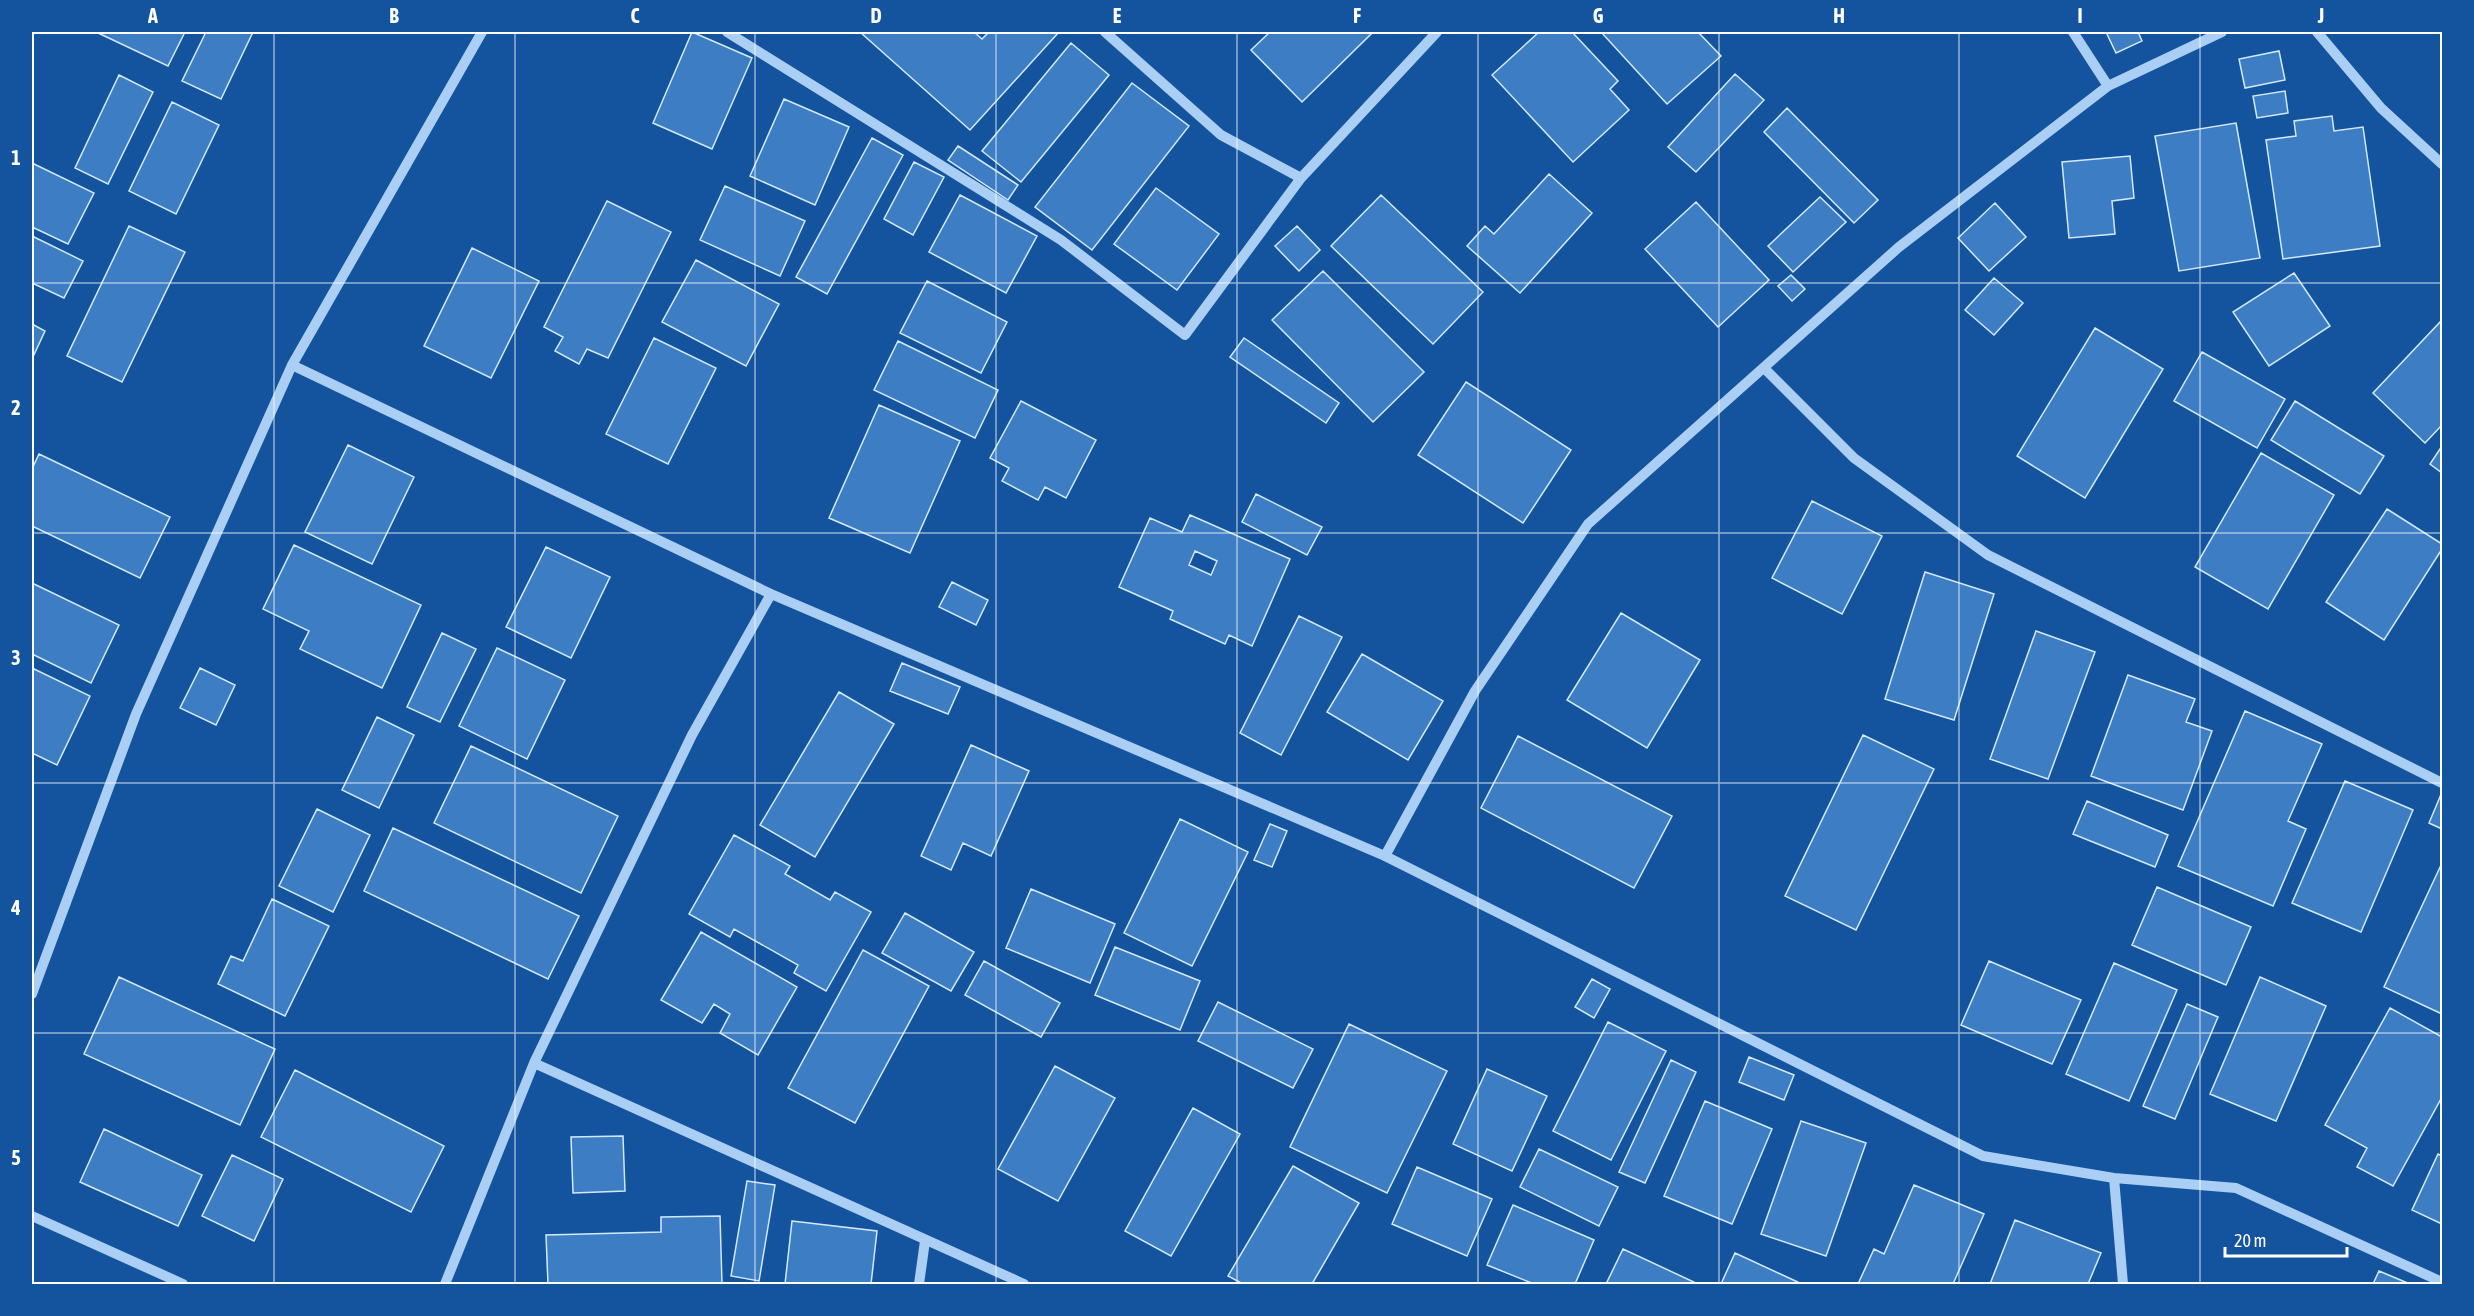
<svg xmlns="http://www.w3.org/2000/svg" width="2474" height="1316" font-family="'Asap Condensed',sans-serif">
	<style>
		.building { fill: #3d7dc4; stroke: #d3e8fd; stroke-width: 1.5; fill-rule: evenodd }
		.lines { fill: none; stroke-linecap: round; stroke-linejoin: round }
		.minor { stroke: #abcef4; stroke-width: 10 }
		.grid { fill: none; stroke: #fff; stroke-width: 1.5; stroke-opacity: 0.55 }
		.neatline { fill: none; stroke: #fff; stroke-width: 2 }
		.grid-label { font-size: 20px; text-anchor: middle; font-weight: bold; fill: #fff }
	</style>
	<rect width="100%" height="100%" fill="#14549e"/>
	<path class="building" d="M96,32H185L168,66Z
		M206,32H253L221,99L182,81Z
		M692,32L752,58L712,149L653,123Z
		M860,32H974L982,39L989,32H1059L970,130Z
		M1270,32H1368L1371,34L1302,102L1251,50Z
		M1539,32H1572L1618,81L1610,89L1629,110L1573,162L1492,75Z
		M1601,32H1698L1721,56L1667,104Z
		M2106,32H2138L2142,41L2116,53Z
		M1071,43L1109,75L1021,182L982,151Z
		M2279,51L2285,80L2245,88L2239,59Z
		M1735,74L1764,100L1696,172L1668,147Z
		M119,75L153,92L108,184L75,168Z
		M1132,83L1189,126L1092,250L1035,207Z
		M2285,91L2288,113L2257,118L2253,96Z
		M784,99L849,127L815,205L750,176Z
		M172,102L219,125L176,214L129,191Z
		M1787,108L1878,200L1854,223L1764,132Z
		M2332,116L2334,131L2363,127L2380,246L2283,259L2266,140L2296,136L2294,121Z
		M2236,123L2260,258L2179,271L2155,136Z
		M872,138L903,155L827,294L796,277Z
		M958,146L1018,185L1008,200L948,160Z
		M2130,156L2134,198L2112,201L2115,234L2069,238L2062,162Z
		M914,162L944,177L913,235L884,219Z
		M32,163L94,193L68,244L32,227Z
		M1549,174L1592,213L1520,293L1467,246L1485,226L1494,234Z
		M725,186L805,221L780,276L700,240Z
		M1156,188L1219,234L1177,290L1114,244Z
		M960,195L1037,236L1006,293L929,252Z
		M1381,195L1483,292L1433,344L1331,246Z
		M1820,197L1846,222L1793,272L1768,246Z
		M607,201L671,232L608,358L587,349L579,364L555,351L563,337L544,327Z
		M1696,202L1769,280L1718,327L1645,249Z
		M1995,203L2026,237L1989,271L1958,238Z
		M129,226L185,252L122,382L67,356Z
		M1297,226L1320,250L1299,271L1275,246Z
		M32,236L83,261L64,298L32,283Z
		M472,248L539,281L491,378L424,346Z
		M696,260L779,304L746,366L662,322Z
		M1323,271L1424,372L1373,422L1272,320Z
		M2294,273L2330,326L2269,366L2233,312Z
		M1791,275L1805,289L1792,301L1778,286Z
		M1994,278L2023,303L1994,335L1965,310Z
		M927,281L1007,322L981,373L900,333Z
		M2442,320V425L2425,443L2373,393Z
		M32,324L45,331L32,359Z
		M2095,328L2163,369L2085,498L2017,456Z
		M654,338L716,368L668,464L606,434Z
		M1244,338L1339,403L1326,423L1230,357Z
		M898,341L998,390L975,438L874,390Z
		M2202,352L2285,399L2257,448L2174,401Z
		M1466,382L1571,450L1523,523L1418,455Z
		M1021,401L1096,440L1066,498L1045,487L1038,500L1002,481L1009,468L990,458Z
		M2295,401L2384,456L2360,494L2271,440Z
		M879,405L960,441L910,553L829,518Z
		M348,445L414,477L372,564L305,532Z
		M2442,446V473L2430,464Z
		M2261,453L2334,495L2268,609L2195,567Z
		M39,454L170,517L140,578L32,526V469Z
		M1256,494L1322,527L1307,555L1242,522Z
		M1812,501L1882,536L1842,614L1772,578Z
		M2387,509L2442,544V549L2384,640L2326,602Z
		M1190,515L1290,559L1252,646L1229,635L1225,644L1170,619L1173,611L1119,587L1150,518L1182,532ZM1195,551L1217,561L1211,575L1189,565Z
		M294,545L421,605L382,688L300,649L309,631L263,609Z
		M546,547L610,577L571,658L506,627Z
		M1925,572L1994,594L1954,720L1885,699Z
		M952,582L988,600L976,625L939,607Z
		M32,583L119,625L91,683L32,654Z
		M1621,613L1700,660L1647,748L1567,700Z
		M1299,616L1342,637L1281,755L1240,733Z
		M2036,631L2095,652L2048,779L1990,759Z
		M442,633L476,649L440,722L407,707Z
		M497,648L565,680L527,759L459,726Z
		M1362,654L1443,701L1408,760L1327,712Z
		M902,663L960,687L948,714L890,691Z
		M32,668L90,696L57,765L32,753Z
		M200,668L235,685L216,725L180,708Z
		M2128,675L2195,699L2186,722L2212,731L2183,810L2091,776Z
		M839,692L894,724L815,857L760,825Z
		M2245,711L2322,744L2288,821L2306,829L2273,906L2178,866Z
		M377,717L414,735L379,808L342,790Z
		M1863,735L1934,769L1856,930L1785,896Z
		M1518,736L1672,816L1634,888L1481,808Z
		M971,745L1029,771L991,856L963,843L951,870L921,856Z
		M471,746L618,816L581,893L434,823Z
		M2345,781L2413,810L2361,932L2292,903Z
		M2442,792V829L2429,823Z
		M2087,801L2168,835L2155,867L2073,834Z
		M317,809L370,835L333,912L279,886Z
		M1180,819L1248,852L1192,966L1124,933Z
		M1270,824L1287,831L1272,867L1254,860Z
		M393,828L579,916L548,979L364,891Z
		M734,835L790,866L785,874L830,900L835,892L871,912L826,991L794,973L798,965L734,929L730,937L689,914Z
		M2442,863V1014L2384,987Z
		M2157,887L2251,927L2226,985L2132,945Z
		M1031,889L1115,924L1090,983L1006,948Z
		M272,899L329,926L285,1016L218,984L231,956L243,961Z
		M905,913L974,952L951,991L882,953Z
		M701,932L797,987L758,1055L720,1033L730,1014L714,1004L702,1023L661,1000Z
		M1115,947L1200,981L1180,1030L1095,995Z
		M863,950L929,986L855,1123L788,1088Z
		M984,961L1060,1003L1041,1037L965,995Z
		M1989,961L2081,1000L2052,1064L1961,1025Z
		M2114,963L2177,990L2129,1101L2066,1074Z
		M119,977L275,1049L240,1125L84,1054Z
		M2260,977L2326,1006L2276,1121L2210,1094Z
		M1592,979L1610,989L1594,1018L1575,1007Z
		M1218,1002L1313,1049L1293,1088L1198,1041Z
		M2187,1004L2218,1017L2175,1119L2143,1106Z
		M2390,1008L2442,1037V1097L2393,1186L2357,1167L2367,1148L2325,1125Z
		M1608,1022L1666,1051L1611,1160L1553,1131Z
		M1349,1024L1447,1071L1387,1193L1290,1147Z
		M1749,1057L1794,1075L1784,1100L1739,1082Z
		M1671,1060L1696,1072L1645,1183L1619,1172Z
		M1055,1066L1115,1098L1058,1201L998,1169Z
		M1487,1069L1547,1096L1512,1171L1453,1144Z
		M295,1070L444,1146L411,1212L261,1137Z
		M1705,1101L1772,1129L1732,1224L1664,1196Z
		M1193,1108L1240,1134L1171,1256L1125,1231Z
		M1801,1121L1866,1143L1826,1256L1761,1234Z
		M104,1129L202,1175L178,1226L80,1182Z
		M623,1136L625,1191L573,1193L571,1137Z
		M1539,1149L1618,1187L1599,1226L1520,1187Z
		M2438,1154L2442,1156V1224L2412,1210Z
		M232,1155L283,1179L254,1241L202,1216Z
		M1293,1166L1359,1203L1312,1284H1243L1228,1276Z
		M1417,1167L1492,1199L1467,1256L1392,1224Z
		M747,1181L775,1185L759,1281L731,1276Z
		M1914,1185L1984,1214L1953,1284H1858L1874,1249L1884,1254Z
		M1513,1205L1594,1240L1575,1284H1534L1487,1265Z
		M720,1216L722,1284H548L546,1235L661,1232V1217Z
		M2015,1220L2101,1253L2088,1284H1990Z
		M792,1221L877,1231L871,1284H785Z
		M1623,1249L1698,1284H1606Z
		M1735,1253L1802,1284H1721Z
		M2379,1271L2410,1284H2373Z"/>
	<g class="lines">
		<path class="minor" d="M727,32L1061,240L1185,335L1301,178L1437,32
			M1105,32L1221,135L1301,178
			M2073,32L2108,86
			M2317,32L2381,108L2442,164
			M292,365L771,594L1385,856L1983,1156L2114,1178L2236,1188L2442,1282
			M1764,368L1854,458L1988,555L2442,783
			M1385,856L1475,691L1588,524L1899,247L2108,86L2222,32
			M32,994L136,714L292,365L482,32
			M534,1063L1024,1284
			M2114,1178L2123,1284
			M32,1216L183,1284
			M445,1284L534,1063L692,735L771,594
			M919,1284L925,1241"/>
	</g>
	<path class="grid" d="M274,32V1284M515,32V1284M755,32V1284M996,32V1284M1237,32V1284M1478,32V1284M1719,32V1284M1959,32V1284M2200,32V1284M32,283H2442M32,533H2442M32,783H2442M32,1033H2442"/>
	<rect width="2474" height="1316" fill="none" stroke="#14549e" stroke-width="66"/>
	<path d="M2225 1247v9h122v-9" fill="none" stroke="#ffffff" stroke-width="3"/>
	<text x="2234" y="1247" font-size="18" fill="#ffffff" stroke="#14549e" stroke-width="4.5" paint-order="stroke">20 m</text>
	<rect x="33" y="33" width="2408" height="1250" class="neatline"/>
	<g class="grid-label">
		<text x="153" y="23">A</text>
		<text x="394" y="23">B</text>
		<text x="635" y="23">C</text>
		<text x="876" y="23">D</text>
		<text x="1117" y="23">E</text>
		<text x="1357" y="23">F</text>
		<text x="1598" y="23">G</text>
		<text x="1839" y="23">H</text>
		<text x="2080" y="23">I</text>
		<text x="2321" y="23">J</text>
		<text x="16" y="165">1</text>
		<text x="16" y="415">2</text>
		<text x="16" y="665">3</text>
		<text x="16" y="915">4</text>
		<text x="16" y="1165">5</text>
	</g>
</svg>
